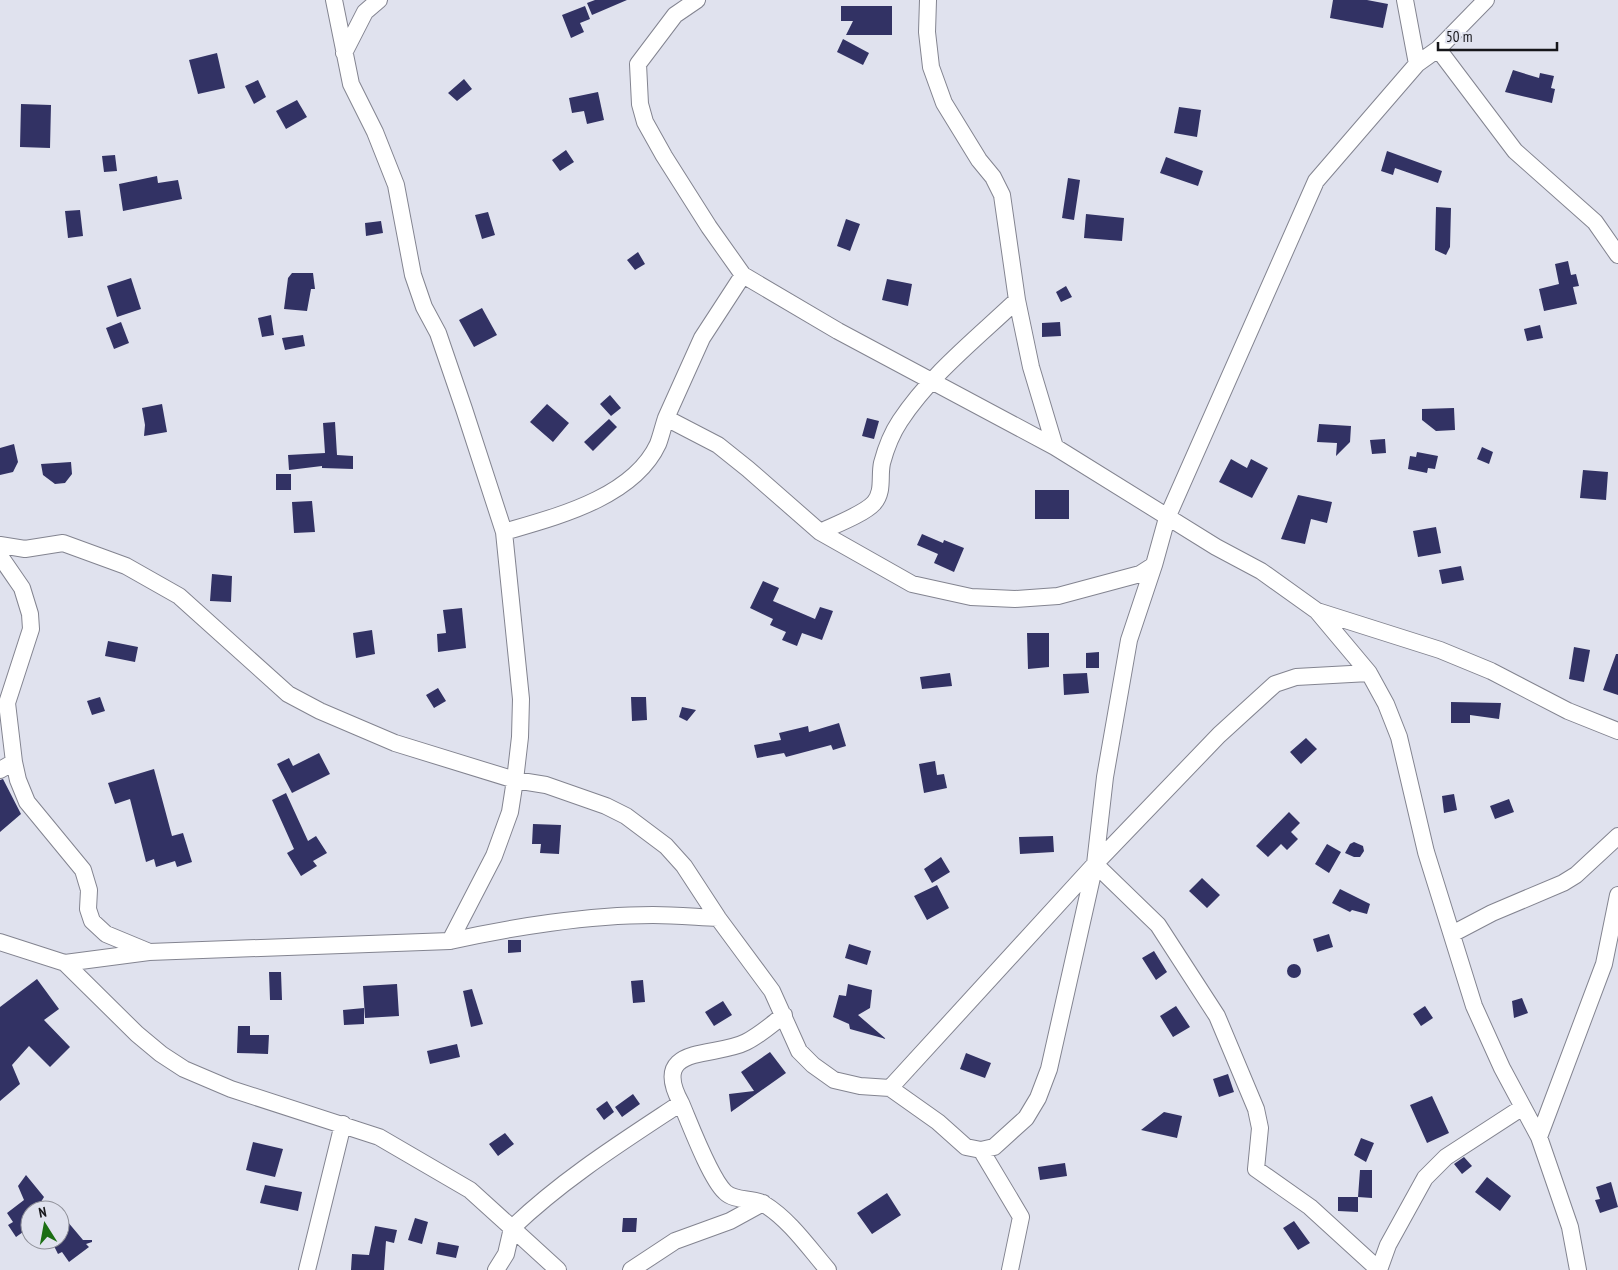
<svg xmlns="http://www.w3.org/2000/svg" width="1618" height="1270" font-family="'PT Sans Narrow',sans-serif">
	<style>
		.building { fill: #323264 }
		.lines { fill: none; stroke-linecap: round; stroke-linejoin: round }
		.minor-casing { stroke: #838490; stroke-width: 18 }
		.minor { stroke: #fff; stroke-width: 16 }
	</style>
	<rect width="100%" height="100%" fill="#e0e2ee"/>
	<path class="building" d="M595,0H627L592,15L587,3Z
		M1333,0H1367L1388,4L1383,28L1330,18Z
		M585,6L590,19L580,23L584,32L571,38L562,15Z
		M841,6H892V35H846L853,21H841Z
		M843,39L869,53L863,65L837,52Z
		M217,53L225,88L198,94L189,60Z
		M1513,70L1539,78L1540,73L1554,76L1551,88L1555,89L1552,103L1505,92Z
		M464,79L472,89L457,101L448,93Z
		M258,80L266,97L254,104L245,86Z
		M598,92L604,120L587,124L584,111L572,113L569,98Z
		M297,100L307,117L286,129L276,111Z
		M21,104L51,105L50,148L20,147Z
		M1179,107L1201,110L1197,137L1174,133Z
		M566,150L574,162L560,171L552,160Z
		M1387,151L1442,171L1438,183L1395,168L1393,175L1381,171Z
		M115,155L117,171L104,172L102,156Z
		M1166,157L1203,171L1198,186L1160,173Z
		M157,176L158,183L178,180L182,199L123,211L119,184Z
		M1068,178L1080,180L1074,220L1062,218Z
		M1436,207L1451,208L1450,247L1446,255L1435,250Z
		M80,210L83,236L68,238L65,211Z
		M488,212L495,235L482,239L475,215Z
		M1086,214L1124,218L1122,241L1084,238Z
		M846,219L860,224L850,251L837,246Z
		M381,221L383,233L366,236L365,223Z
		M638,252L645,264L635,270L627,260Z
		M1568,261L1571,275L1576,274L1579,286L1573,287L1577,304L1544,311L1539,289L1559,284L1555,264Z
		M292,273H313L315,289H311L307,311L284,309L288,278Z
		M131,278L141,309L117,317L107,286Z
		M887,279L912,284L908,306L882,300Z
		M1066,286L1072,297L1061,302L1056,292Z
		M482,308L497,335L474,347L459,320Z
		M271,315L274,335L262,337L258,318Z
		M121,322L129,343L114,349L106,328Z
		M1060,322L1061,336L1042,337V323Z
		M1540,325L1543,338L1527,341L1524,329Z
		M303,335L305,346L285,350L282,338Z
		M610,395L621,408L611,416L600,404Z
		M162,404L167,432L144,436L145,425L142,408Z
		M547,404L569,423L553,442L530,422Z
		M1454,408L1455,430L1436,431L1422,420V409Z
		M867,418L879,421L874,439L862,436Z
		M609,419L617,427L593,451L584,442Z
		M335,422L337,455L353,456V469L322,468V466L289,470L288,455L325,453L323,423Z
		M1319,424L1351,426L1350,442L1336,456L1337,443L1317,442Z
		M1385,439L1386,453L1372,454L1370,440Z
		M14,444L18,462L13,472L0,475V448Z
		M1482,447L1493,452L1489,464L1477,459Z
		M1417,452L1438,456L1435,469L1428,468L1427,473L1408,469L1410,456L1416,457Z
		M1231,459L1247,468L1251,459L1268,468L1252,498L1219,482Z
		M71,462L72,474L65,483L55,484L43,475L41,464Z
		M1583,470L1608,472L1606,500L1580,498Z
		M276,474H291V490H276Z
		M1035,490H1069V519H1035Z
		M1298,495L1332,502L1327,523L1311,519L1305,544L1281,539Z
		M312,501L315,532L294,533L292,502Z
		M1436,527L1441,553L1418,557L1413,531Z
		M922,534L943,543L944,540L964,548L954,572L934,563L938,554L917,545Z
		M1461,566L1464,580L1442,584L1439,570Z
		M212,574L232,576L231,602L210,601Z
		M763,581L779,588L773,601L815,619L820,607L833,611L822,640L802,633L797,646L782,640L786,632L770,625L773,619L750,608Z
		M462,608L466,648L438,652L437,634L446,633L443,610Z
		M372,630L375,654L356,658L353,633Z
		M1027,633H1049V667L1028,669Z
		M108,641L138,647L135,662L105,656Z
		M1574,647L1590,650L1584,682L1569,679Z
		M1099,652V668H1086V653Z
		M1616,654H1618V695L1603,690Z
		M950,673L952,686L922,689L920,677Z
		M1087,673L1089,693L1064,695L1063,674Z
		M438,688L446,701L434,708L426,695Z
		M100,697L105,711L92,715L87,701Z
		M631,697H646L647,720L632,721Z
		M1451,702L1501,703L1499,719L1470,715V723H1451Z
		M682,707L696,710L687,721L679,717Z
		M839,723L846,746L833,750L831,745L786,757L784,753L757,758L754,745L781,740L779,733L808,726L809,732Z
		M1306,738L1317,749L1301,764L1290,752Z
		M319,753L330,774L292,793L277,764L289,758L293,766Z
		M935,761L937,775L944,774L947,788L924,793L919,764Z
		M154,769L172,836L183,833L192,862L177,867L175,861L156,867L154,859L146,862L130,799L115,804L108,783Z
		M3,779L21,814L0,832V780Z
		M286,793L308,841L316,836L327,853L313,861L317,866L301,876L287,853L294,849L272,800Z
		M1454,794L1457,810L1444,813L1442,796Z
		M1509,799L1514,812L1495,819L1490,806Z
		M1289,812L1300,823L1291,832L1298,839L1287,850L1281,844L1268,857L1256,846Z
		M533,824L561,825L559,854L540,853L541,844H532Z
		M1053,836L1054,852L1020,854L1019,837Z
		M1354,842L1363,846L1364,851L1360,857H1354L1345,853L1350,844Z
		M1327,844L1341,852L1329,873L1315,864Z
		M941,857L950,872L932,883L924,869Z
		M1202,878L1220,895L1207,908L1189,891Z
		M937,885L949,908L927,920L914,896Z
		M1340,889L1370,904L1367,914L1352,910L1350,912L1332,903Z
		M1329,934L1333,947L1317,952L1313,939Z
		M508,940H521V952L508,953Z
		M849,944L871,951L867,965L845,958Z
		M1154,951L1167,972L1156,980L1142,958Z
		M1287 971a7 7 0 1 1 14 0a7 7 0 1 1-14 0Z
		M269,972H281L282,1000H270Z
		M37,979L59,1009L44,1020L70,1047L50,1067L29,1046L12,1065L20,1084L0,1101V1007Z
		M643,980L645,1002L633,1003L631,981Z
		M397,984L399,1016L365,1018L363,986Z
		M848,984L872,990L870,1008L858,1015L886,1039L850,1029L849,1024L833,1017L839,995L846,996Z
		M472,989L483,1024L471,1027L463,991Z
		M1522,998L1528,1013L1514,1018L1512,1001Z
		M723,1001L732,1015L714,1026L705,1012Z
		M1176,1006L1190,1027L1173,1037L1160,1016Z
		M1425,1006L1433,1018L1421,1026L1413,1014Z
		M364,1008V1024L344,1025L343,1010Z
		M238,1026H250V1035H269L268,1054L237,1053Z
		M457,1044L460,1057L430,1064L427,1051Z
		M770,1052L786,1073L731,1112L729,1094L754,1091L741,1072Z
		M966,1053L991,1063L985,1078L960,1069Z
		M1228,1074L1234,1092L1219,1097L1213,1079Z
		M633,1094L640,1104L622,1117L615,1107Z
		M1432,1096L1449,1133L1427,1143L1410,1105Z
		M607,1101L614,1112L604,1120L596,1109Z
		M1164,1112L1182,1116L1177,1138L1141,1130Z
		M505,1133L514,1144L498,1156L489,1144Z
		M1361,1138L1374,1143L1366,1162L1354,1155Z
		M253,1142L283,1149L275,1177L246,1170Z
		M1464,1157L1472,1166L1462,1174L1454,1164Z
		M1065,1163L1067,1176L1040,1180L1038,1167Z
		M1360,1170H1372V1198L1358,1197Z
		M26,1175L44,1197L36,1210H30V1227L16,1237L8,1225L13,1222L7,1213L24,1200L18,1186Z
		M1487,1177L1511,1196L1500,1211L1475,1192Z
		M1611,1182L1618,1207L1600,1213L1595,1200L1600,1199L1596,1187Z
		M265,1185L302,1192L298,1211L260,1203Z
		M887,1193L901,1215L872,1234L857,1213Z
		M1338,1197H1358V1212L1338,1211Z
		M415,1218L428,1222L422,1244L408,1240Z
		M623,1218H637L636,1232H622Z
		M67,1221L83,1240H92V1242L86,1244L89,1247L69,1262L62,1252L58,1254L51,1240H60V1229Z
		M1294,1221L1310,1243L1298,1250L1283,1228Z
		M375,1226L397,1230L394,1243L386,1241L384,1270H351L352,1254L369,1255Z
		M438,1242L459,1246L456,1258L436,1254Z"/>
	<g class="lines">
		<defs>
			<path id="minor" d="M334,0L351,84L375,132L396,185L413,275L424,307L438,333L464,409L504,532L521,699L520,737L515,780L510,812L494,856L450,941L149,952L65,963L137,1034L161,1054L184,1069L231,1089L379,1137L470,1190L512,1228C563,1179 622,1142 681,1103C649,1044 715,1058 746,1042C760,1035 772,1024 784,1015
				M928,0L927,32L931,67L944,103L979,160L993,177L1002,195L1017,300L1031,367L1055,447
				M1405,0L1417,64
				M1438,49L1515,151L1595,222L1618,255
				M344,53L365,12L379,0
				M743,275L838,331L1055,447L1216,547L1261,571L1317,611L1369,673L1386,704L1399,737L1426,852L1474,1006L1502,1068L1539,1137L1570,1227L1578,1270
				M666,418L702,338L743,275L709,227L664,156L645,122L640,104L638,64L675,15L697,0
				M504,532C555,517 633,498 658,444C661,436 663,427 666,418L718,445L748,469L820,532L912,584L971,597L1015,599L1058,596L1140,574L1154,565
				M820,532C835,525 864,514 874,503C884,491 879,477 882,463C886,448 892,433 900,421C931,374 977,338 1017,300
				M0,545L25,549L63,543L126,566L179,596L288,694L320,711L395,743L515,780L546,785L606,806L626,816L666,846L684,866L718,918L772,991L799,1051L813,1065L834,1080L860,1086L890,1088L938,1122L966,1147L981,1150L994,1147L1026,1118L1038,1098L1049,1069L1095,864L1105,777L1129,640L1154,565L1167,518L1316,181L1417,64L1438,49L1486,0
				M0,556L22,588L30,614L31,629L7,703L14,762L18,780L27,802L83,870L89,890L88,909L92,921L106,934L147,951
				M1317,611L1440,650L1491,671L1568,711L1618,731
				M0,770L14,762
				M1095,864L1158,925L1217,1016L1256,1109L1260,1128L1256,1169L1310,1207L1379,1270
				M1452,934L1492,913L1563,883L1576,875L1618,836
				M450,941C512,927 589,915 653,915C675,915 696,917 718,918
				M0,942L65,963
				M890,1088L1095,864L1219,735L1275,684L1296,677L1369,673
				M681,1103C690,1124 710,1178 725,1192C735,1202 753,1197 764,1204C790,1220 809,1248 828,1270
				M1539,1137L1604,964L1618,895
				M981,1150L1021,1217L1010,1270
				M307,1270L343,1124
				M496,1270L506,1254L512,1228L558,1270
				M631,1270L675,1241L730,1221L763,1203
				M1379,1270L1388,1245L1425,1178L1446,1157L1523,1107"/>
		</defs>
		<use href="#minor" class="minor-casing"/>
		<use href="#minor" class="minor"/>
	</g>
	<g transform="translate(45 1225) rotate(349)"><circle r="24" fill="#e0e2ee" stroke="#8f9099"/>
	<path d="M0-4L9 19L0 12L-9 19Z" fill="#1c6e14"/>
	<text y="-8" font-size="14" font-weight="bold" text-anchor="middle" fill="#16161a">N</text>
	</g>
	<path d="M1438 42v8h119v-8" fill="none" stroke="#16161a" stroke-width="2.5"/>
	<text x="1446" y="42" font-size="15" fill="#16161a" stroke="#e0e2ee" stroke-width="4" paint-order="stroke">50 m</text>
</svg>
